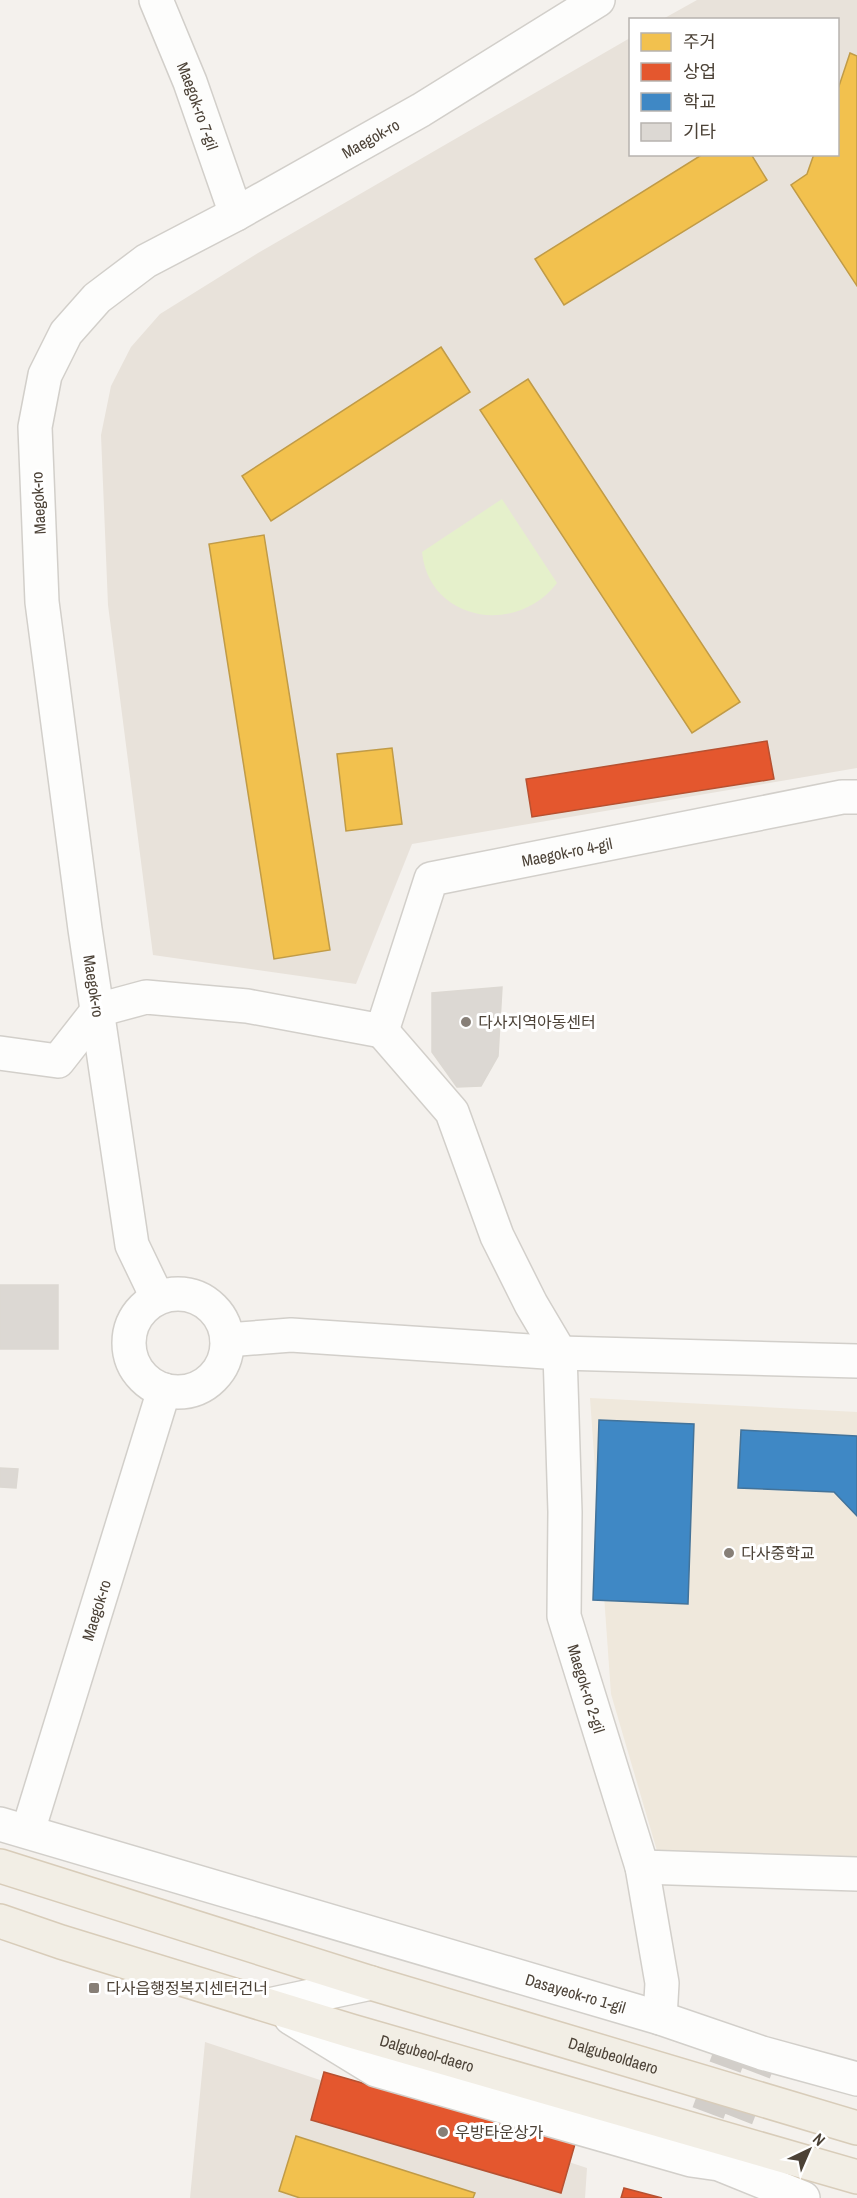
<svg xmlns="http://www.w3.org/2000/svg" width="857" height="2198" font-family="'Archivo Narrow','Noto Sans KR',sans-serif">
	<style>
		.residential { fill: #e8e2da }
		.education { fill: #efe8dc }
		.green { fill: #e5f0cb }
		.homes { fill: #f2c14e; stroke: #c09b47; stroke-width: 1.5 }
		.shops { fill: #e4572e; stroke: #b65131; stroke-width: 1.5 }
		.schools { fill: #3f88c5; stroke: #43739a; stroke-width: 1.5 }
		.building { fill: #dcd8d3; stroke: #dcd8d2; stroke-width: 1.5 }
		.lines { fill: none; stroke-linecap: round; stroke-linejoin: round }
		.minor-tunnel { stroke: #d2cec9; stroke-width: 33; stroke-dasharray: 33 16; stroke-linecap: butt }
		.minor-casing { stroke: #d2cfca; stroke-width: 36 }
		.major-casing { stroke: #d8ccb9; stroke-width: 36 }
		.minor { stroke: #fdfdfc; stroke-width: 33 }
		.major { stroke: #f2eee5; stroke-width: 33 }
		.poi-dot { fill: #877f77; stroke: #fff; stroke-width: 2 }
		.labels { text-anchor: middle; stroke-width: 6; stroke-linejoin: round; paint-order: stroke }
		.street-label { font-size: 16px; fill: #4c4237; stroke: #fff }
		.poi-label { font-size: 16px; fill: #4c4237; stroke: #fff; text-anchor: start }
	</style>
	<rect width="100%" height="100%" fill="#f4f1ed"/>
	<path class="residential" d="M697,0H857V768L412,844L356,984L153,955L108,605L101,435L111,386L131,347L160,314L258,253L630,38V154H838V20L663,19Z
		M205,2042L587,2168L585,2198H190Z"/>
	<path class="education" d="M590,1398L857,1412V1866L660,1861L611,1694Z"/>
	<path class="green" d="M502,499L557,583C517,636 429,622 422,552Z"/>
	<path class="homes" d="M850,53L857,56V286L791,185L807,174L814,154H838V89Z
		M703,154H751L767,180L564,305L535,259Z
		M441,347L470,392L271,521L242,476Z
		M528,379L740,702L692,733L480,410Z
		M264,535L330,950L274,959L209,544Z
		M392,748L402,824L346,831L337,754Z
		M296,2136L475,2193L473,2198H300L279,2191Z"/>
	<path class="shops" d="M767,741L774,779L532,817L526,779Z
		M324,2072L575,2144L561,2193L311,2120Z
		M624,2188L662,2198H621Z"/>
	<path class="schools" d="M599,1420L694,1424L688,1604L593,1600Z
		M741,1430L857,1436V1516L834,1492L738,1488Z"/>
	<path class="building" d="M502,987L498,1056L481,1086L457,1087L432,1052V993Z
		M0,1285H58V1349H0Z
		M0,1468L18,1469L16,1488L0,1487Z"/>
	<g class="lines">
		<path class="minor-tunnel" d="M691,2159L734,2043
			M719,2164L762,2053"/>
		<defs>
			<g id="minor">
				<path id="s1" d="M156,0L190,82L236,214"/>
				<path id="s2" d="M382,1031L452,1112L497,1236L531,1304L560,1353L565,1512L564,1616L642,1867L662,1983L660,2018"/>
				<path id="s3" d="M0,1053L58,1061L98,1010L146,997L247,1006L382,1031L431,879L842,797H857"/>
				<circle cx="178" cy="1343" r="49"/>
				<path id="s4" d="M157,1297L132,1245L85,929L42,602L35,427L45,375L66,333L97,298L146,261L236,214L421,110L598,0"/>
				<path d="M227,1340L291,1335L560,1353L857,1361"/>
				<path id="s5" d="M0,1824L660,2018L762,2053L857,2079"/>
				<path id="s6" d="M28,1831L164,1390"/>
				<path d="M642,1867L857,1874"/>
				<path d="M269,2005L371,1983"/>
				<path d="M291,2018L376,2070L691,2160L719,2164L803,2198"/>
			</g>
			<g id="major">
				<path id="s7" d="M0,1866L371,1983L857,2128"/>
				<path id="s8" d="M0,1921L61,1942L351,2031L857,2177"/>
			</g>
		</defs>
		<use href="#minor" class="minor-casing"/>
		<use href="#major" class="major-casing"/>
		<use href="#minor" class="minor"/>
		<use href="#major" class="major"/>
	</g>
	<g class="poi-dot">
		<circle cx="466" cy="1022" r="6"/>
		<circle cx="729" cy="1553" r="6"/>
		<rect x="88" y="1982" width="12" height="12" rx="3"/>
		<circle cx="443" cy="2132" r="6"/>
	</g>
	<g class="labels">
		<g class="street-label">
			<text dy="6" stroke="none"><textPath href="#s1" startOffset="114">Maegok-ro 7-gil</textPath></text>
			<text dy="6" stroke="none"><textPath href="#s4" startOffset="1346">Maegok-ro</textPath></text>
			<text transform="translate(38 503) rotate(-93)" y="6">Maegok-ro</text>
			<text dy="6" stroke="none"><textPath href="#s3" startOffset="710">Maegok-ro 4-gil</textPath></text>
			<text transform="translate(94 986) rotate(81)" y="6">Maegok-ro</text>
			<text dy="6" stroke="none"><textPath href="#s6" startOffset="231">Maegok-ro</textPath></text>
			<text dy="6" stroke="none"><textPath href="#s2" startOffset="711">Maegok-ro 2-gil</textPath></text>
			<text dy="6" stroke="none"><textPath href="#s5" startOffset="600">Dasayeok-ro 1-gil</textPath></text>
			<text dy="6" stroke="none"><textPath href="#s8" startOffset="447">Dalgubeol-daero</textPath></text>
			<text dy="6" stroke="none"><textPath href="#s7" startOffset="642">Dalgubeoldaero</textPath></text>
		</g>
		<g class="poi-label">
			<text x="478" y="1028">다사지역아동센터</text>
			<text x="741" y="1559">다사중학교</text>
			<text x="106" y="1994">다사읍행정복지센터건너</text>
			<text x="455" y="2138">우방타운상가</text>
		</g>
	</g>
	<rect x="629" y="18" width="210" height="138" fill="#ffffff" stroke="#b7b3af" stroke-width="1.5"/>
	<rect x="641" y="33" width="30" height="18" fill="#f2c14e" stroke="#b7b3af" stroke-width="1.5"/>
	<text x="683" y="48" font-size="18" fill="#4c4237">주거</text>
	<rect x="641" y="63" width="30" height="18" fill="#e4572e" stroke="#b7b3af" stroke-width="1.5"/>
	<text x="683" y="78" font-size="18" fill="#4c4237">상업</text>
	<rect x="641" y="93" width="30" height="18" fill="#3f88c5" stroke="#b7b3af" stroke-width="1.5"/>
	<text x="683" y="108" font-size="18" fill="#4c4237">학교</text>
	<rect x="641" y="123" width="30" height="18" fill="#dcd8d3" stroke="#b7b3af" stroke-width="1.5"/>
	<text x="683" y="138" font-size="18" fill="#4c4237">기타</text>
	<g transform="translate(809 2150) rotate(44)" stroke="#ffffff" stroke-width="4.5" paint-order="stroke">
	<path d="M0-4.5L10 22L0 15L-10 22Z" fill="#4c4237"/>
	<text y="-9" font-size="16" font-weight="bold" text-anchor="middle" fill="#4c4237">N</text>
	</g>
</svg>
